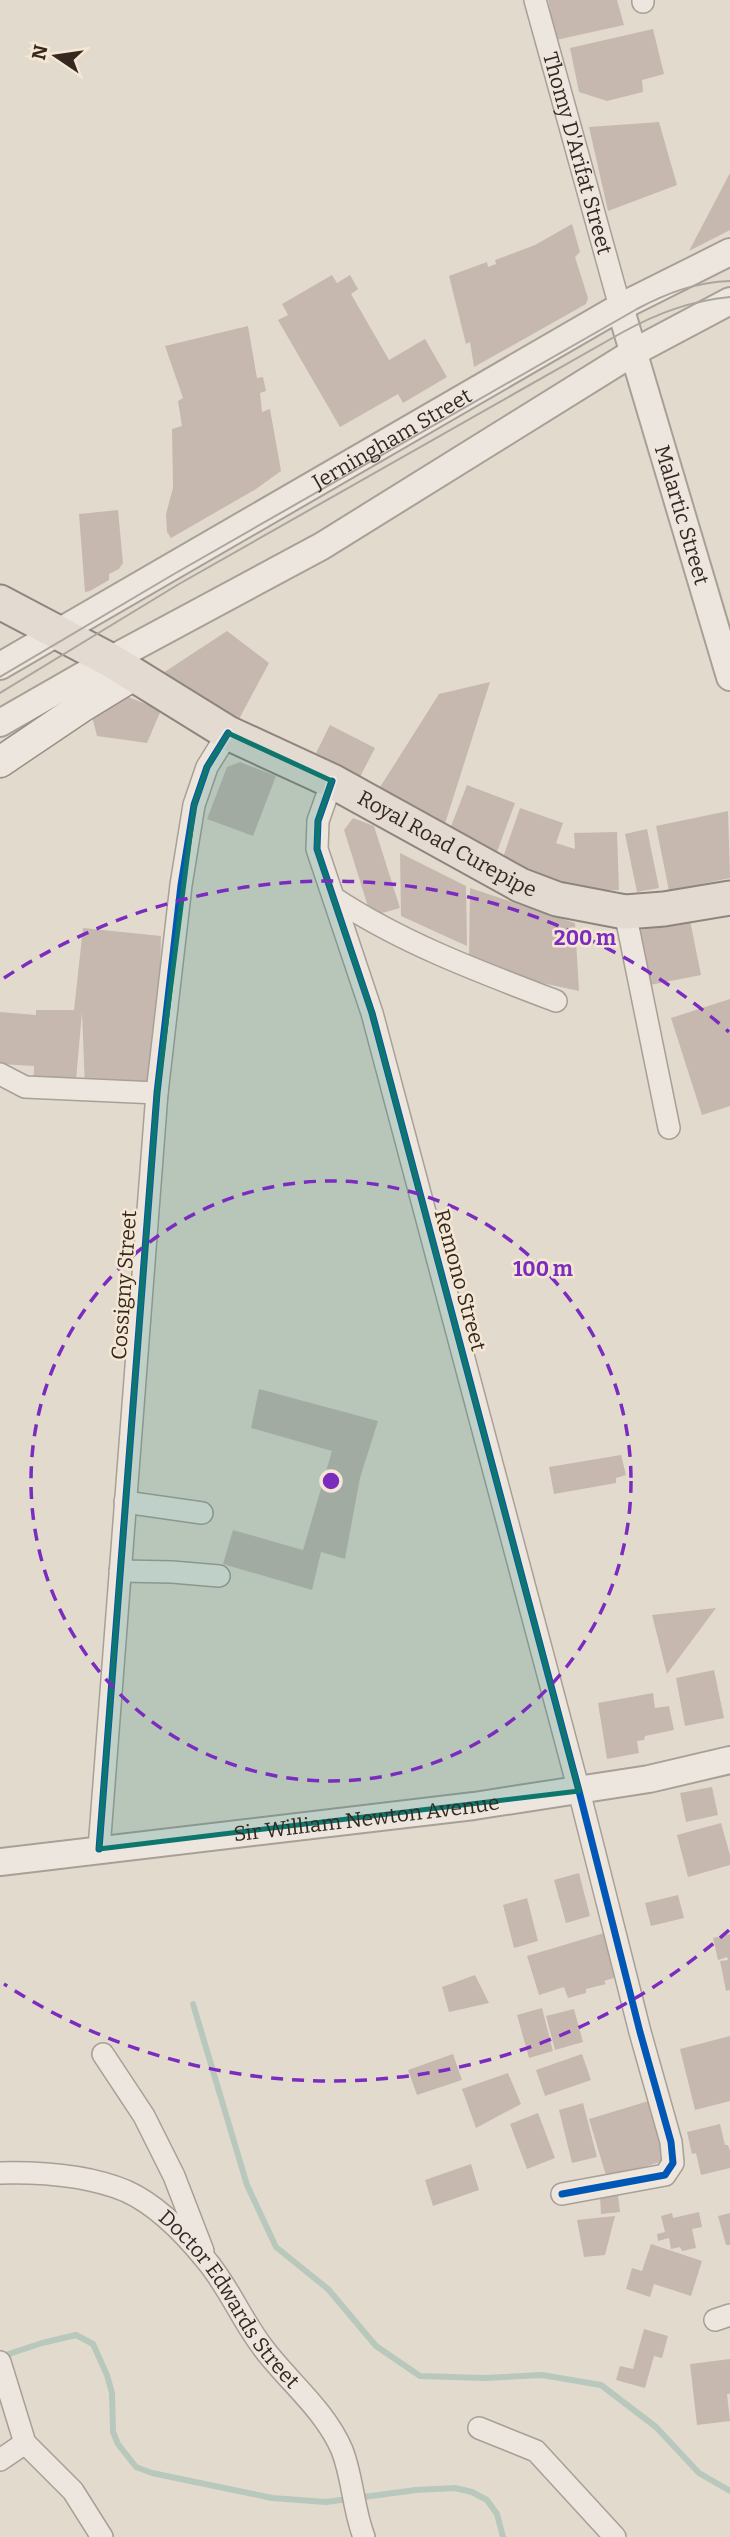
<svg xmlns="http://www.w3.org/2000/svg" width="730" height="2537" font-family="Bitter,serif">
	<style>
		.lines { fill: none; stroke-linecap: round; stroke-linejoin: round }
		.stream { stroke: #b8c8bc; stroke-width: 6 }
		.building { fill: #c6b8af }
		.minor-casing { stroke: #a8a097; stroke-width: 24 }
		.tertiary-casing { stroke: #a8a097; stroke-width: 30 }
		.secondary-casing { stroke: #988f86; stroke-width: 33 }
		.primary-casing { stroke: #8e857e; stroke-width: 37 }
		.minor { stroke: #ece6df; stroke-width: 21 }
		.tertiary { stroke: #ece6df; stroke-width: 26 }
		.secondary { stroke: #ece6df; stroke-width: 30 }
		.primary { stroke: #e3dbd1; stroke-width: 33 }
		.tram { stroke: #aba59f; stroke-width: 2 }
		.cycleway-casing { stroke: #f4e7d4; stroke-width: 11 }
		.cycleway { stroke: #0057b8; stroke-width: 7 }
		.marked { fill: #0f766e; fill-opacity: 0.2; stroke: #0f766e; stroke-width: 5; stroke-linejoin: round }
		.ring { fill: none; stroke: #7b2cbf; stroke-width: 3.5; stroke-dasharray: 12 9 }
		.labels { text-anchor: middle; stroke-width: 5; stroke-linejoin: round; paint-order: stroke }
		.street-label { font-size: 21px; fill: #37281f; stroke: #f4e7d4 }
		.centre { fill: #7b2cbf; stroke: #f4e7d4; stroke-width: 3.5 }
		.ring-label { font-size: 21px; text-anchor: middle; font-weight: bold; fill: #7b2cbf; stroke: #f4e7d4; stroke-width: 5; stroke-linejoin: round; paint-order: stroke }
	</style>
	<rect width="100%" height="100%" fill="#e3dace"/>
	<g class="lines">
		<path class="stream" d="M193,2004L247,2185L276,2247L328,2289L376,2346L420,2376L484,2378L542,2375L601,2385L656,2427L699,2473L730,2491
			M0,2357L42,2343L76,2335L93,2344L107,2375L112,2393L113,2432L118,2444L136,2467L152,2473L272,2498L326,2502L416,2490L455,2488L472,2492L487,2500L497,2514L503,2537"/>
	</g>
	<path class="building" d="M548,0H617L624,25L556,40Z
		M653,29L664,74L642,80L643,92L607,101L579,92L570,48Z
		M659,122L677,185L608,211L589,127Z
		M730,173V230L689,251Z
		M572,224L580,252L575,257L588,298L586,304L474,367L470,342L466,344L449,276L487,262L488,267L496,264L495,260L535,245Z
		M332,275L337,283L350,275L358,289L351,294L389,360L425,339L447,377L403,403L398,394L340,427L278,320L288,315L282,304Z
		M248,326L257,378L263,377L266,391L260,393L262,412L270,409L281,471L256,489L171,538L167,532L166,514L173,488L172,429L182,426L178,401L183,398L165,346Z
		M118,510L123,563L119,569L109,574V580L90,591L85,592L79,514Z
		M227,631L269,663L238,721L163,673Z
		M490,682L443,830L375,795L439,694Z
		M126,696L161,710L147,743L97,736L89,704Z
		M330,725L375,748L360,777L316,753Z
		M240,762L276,776L253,836L207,819L227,767Z
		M467,785L515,803L497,852L448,834Z
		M520,808L563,823L556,843L575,849L574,833L617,832L619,890L576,892L500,866Z
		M728,811L730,878L669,891L656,826Z
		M353,818L374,826L400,908L371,916L344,830Z
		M647,829L659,888L637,892L625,834Z
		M400,853L466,886L467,946L401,916Z
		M470,888L575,923L579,991L510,976L469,956Z
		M690,920L701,975L650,985L640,930Z
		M83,928L161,936L157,1093L85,1089L82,1012L76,1080L33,1087L34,1066L0,1064V1012L36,1015V1010H74Z
		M730,999V1106L702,1115L671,1018Z
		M259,1389L378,1421L360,1478L345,1559L321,1552L312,1590L223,1564L233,1530L303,1550L332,1451L251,1428Z
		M621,1455L626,1475L616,1478V1483L554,1494L549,1467Z
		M716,1608L667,1674L652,1615Z
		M714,1670L724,1718L685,1726L676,1678Z
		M653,1693L655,1708L669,1706L674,1730L645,1736L644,1740L637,1741L639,1753L607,1759L598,1703Z
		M712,1787L718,1815L686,1822L680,1793Z
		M721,1823L730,1855V1865L688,1877L677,1835Z
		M579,1873L590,1916L566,1923L554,1880Z
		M678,1895L684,1918L651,1926L645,1903Z
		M527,1898L538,1941L514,1948L503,1905Z
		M604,1933L617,1977L604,1981L606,1984L586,1989V1993L568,1998L564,1987L539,1995L527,1956Z
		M730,1934V1990L726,1991L720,1961L728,1960L727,1957L718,1960L713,1938Z
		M475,1975L489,2003L449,2012L442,1987Z
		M542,2008L553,2051L529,2058L517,2015Z
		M574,2009L583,2042L555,2050L546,2016Z
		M730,2036V2101L695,2110L680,2049Z
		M453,2054L462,2080L417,2095L408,2070Z
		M582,2054L591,2080L545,2096L536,2070Z
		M508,2073L521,2104L476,2128L462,2089Z
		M652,2100L669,2159L607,2179L589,2119Z
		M583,2103L597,2157L572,2163L559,2110Z
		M538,2113L555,2158L527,2169L510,2124Z
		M720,2124L725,2145H728L730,2151V2168L701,2175L696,2153L692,2154L687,2132Z
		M471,2164L479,2190L433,2206L425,2180Z
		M618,2195L620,2212L601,2214L600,2196Z
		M699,2212L702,2227L692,2229L696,2248L682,2251L680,2247L671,2249L669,2238L658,2241L657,2234L665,2232L661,2216L672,2213L673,2218Z
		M730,2213V2245H726L718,2216Z
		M615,2216L605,2255L584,2257L577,2220Z
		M651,2244L702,2261L691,2296L654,2284L650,2297L626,2289L632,2268L642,2271Z
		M644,2329L668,2336L662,2358L654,2356L645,2388L616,2380L620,2366L633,2369Z
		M730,2359V2394H727L730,2421L697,2425L690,2364Z"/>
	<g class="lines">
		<defs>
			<g id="minor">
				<path id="s1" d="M535,0L620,307"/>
				<path d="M643,0V2"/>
				<path d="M332,781L318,821L317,849L372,1013L579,1791L640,2032L671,2142L673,2163L665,2175L562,2194"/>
				<path d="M334,898C402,943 480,972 556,1001"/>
				<path d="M625,912L669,1128"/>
				<path d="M0,1074L25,1087L157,1093"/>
				<path d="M125,1502L202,1513"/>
				<path d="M120,1571L172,1572L219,1576"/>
				<path d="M99,1849L157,1093L181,885L194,805L207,767L228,733"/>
				<path d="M103,2054L144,2116L174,2176L203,2251"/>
				<path id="s2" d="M0,2173C41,2172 87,2175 126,2191C157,2205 185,2234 206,2260C229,2287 242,2321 264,2349C289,2382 325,2410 342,2450C353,2478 353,2509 364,2537"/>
				<path d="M715,2320L730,2315"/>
				<path d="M0,2362L25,2443L73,2491L102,2537"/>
				<path d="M479,2428L536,2451L615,2537"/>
				<path d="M0,2460L25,2443"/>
			</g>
			<g id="tertiary">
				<path id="s3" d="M620,307L730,677"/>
				<path id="s4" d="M0,666L620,307L730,252"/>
				<path d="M0,723L110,660L322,546L634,352L730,301"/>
				<path id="s5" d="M0,1862L474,1806L649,1779L730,1760"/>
			</g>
			<path id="secondary" d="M0,762L80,708L134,675"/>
			<g id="primary">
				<path id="s6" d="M0,602L110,660L228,733L332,781L520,885L557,899L625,912L664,909L730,898"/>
			</g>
		</defs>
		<use href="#minor" class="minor-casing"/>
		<use href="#tertiary" class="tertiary-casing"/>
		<use href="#secondary" class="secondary-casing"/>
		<use href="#primary" class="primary-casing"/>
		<use href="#minor" class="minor"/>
		<use href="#tertiary" class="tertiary"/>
		<use href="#secondary" class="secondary"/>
		<use href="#primary" class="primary"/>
		<path class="tram" d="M0,677L174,574L637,309C667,293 696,282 730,281
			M0,693L179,584L623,332C658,313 690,301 730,297"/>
		<defs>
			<path id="cycleway" d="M332,781L318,821L317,849L372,1013L579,1791L640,2032L671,2142L673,2163L665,2175L562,2194
				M99,1849L157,1093L181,885L194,805L207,767L228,733"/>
		</defs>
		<use href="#cycleway" class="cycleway-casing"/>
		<use href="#cycleway" class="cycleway"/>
	</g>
	<path class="marked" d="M228,733L332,781L318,821L317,849L372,1013L579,1791L99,1849L157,1093L194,805L207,767Z"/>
	<g class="ring">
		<circle cx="331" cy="1481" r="300"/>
		<path d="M729 1930A600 600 0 0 1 4 1984M4 978A600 600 0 0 1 729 1032"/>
	</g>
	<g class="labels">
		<g class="street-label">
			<text dy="7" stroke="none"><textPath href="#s1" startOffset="159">Thomy D'Arifat Street</textPath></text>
			<text dy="7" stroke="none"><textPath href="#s4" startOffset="453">Jerningham Street</textPath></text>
			<text dy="7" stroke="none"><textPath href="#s3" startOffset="217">Malartic Street</textPath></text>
			<text dy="7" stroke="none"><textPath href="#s6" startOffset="509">Royal Road Curepipe</textPath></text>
			<text transform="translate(460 1280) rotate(75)" y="7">Remono Street</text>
			<text transform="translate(124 1285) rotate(-86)" y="7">Cossigny Street</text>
			<text dy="7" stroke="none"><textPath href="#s5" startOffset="369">Sir William Newton Avenue</textPath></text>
			<text dy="7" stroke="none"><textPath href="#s2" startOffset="280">Doctor Edwards Street</textPath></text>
		</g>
	</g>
	<circle cx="331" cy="1481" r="10" class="centre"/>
	<g class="ring-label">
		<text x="585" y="945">200 m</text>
		<text x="543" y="1276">100 m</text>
	</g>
	<g transform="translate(56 56) rotate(283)" stroke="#f4e7d4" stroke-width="5" paint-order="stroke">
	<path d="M0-5L12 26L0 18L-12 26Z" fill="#37281f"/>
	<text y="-10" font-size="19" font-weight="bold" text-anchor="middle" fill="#37281f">N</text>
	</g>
</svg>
